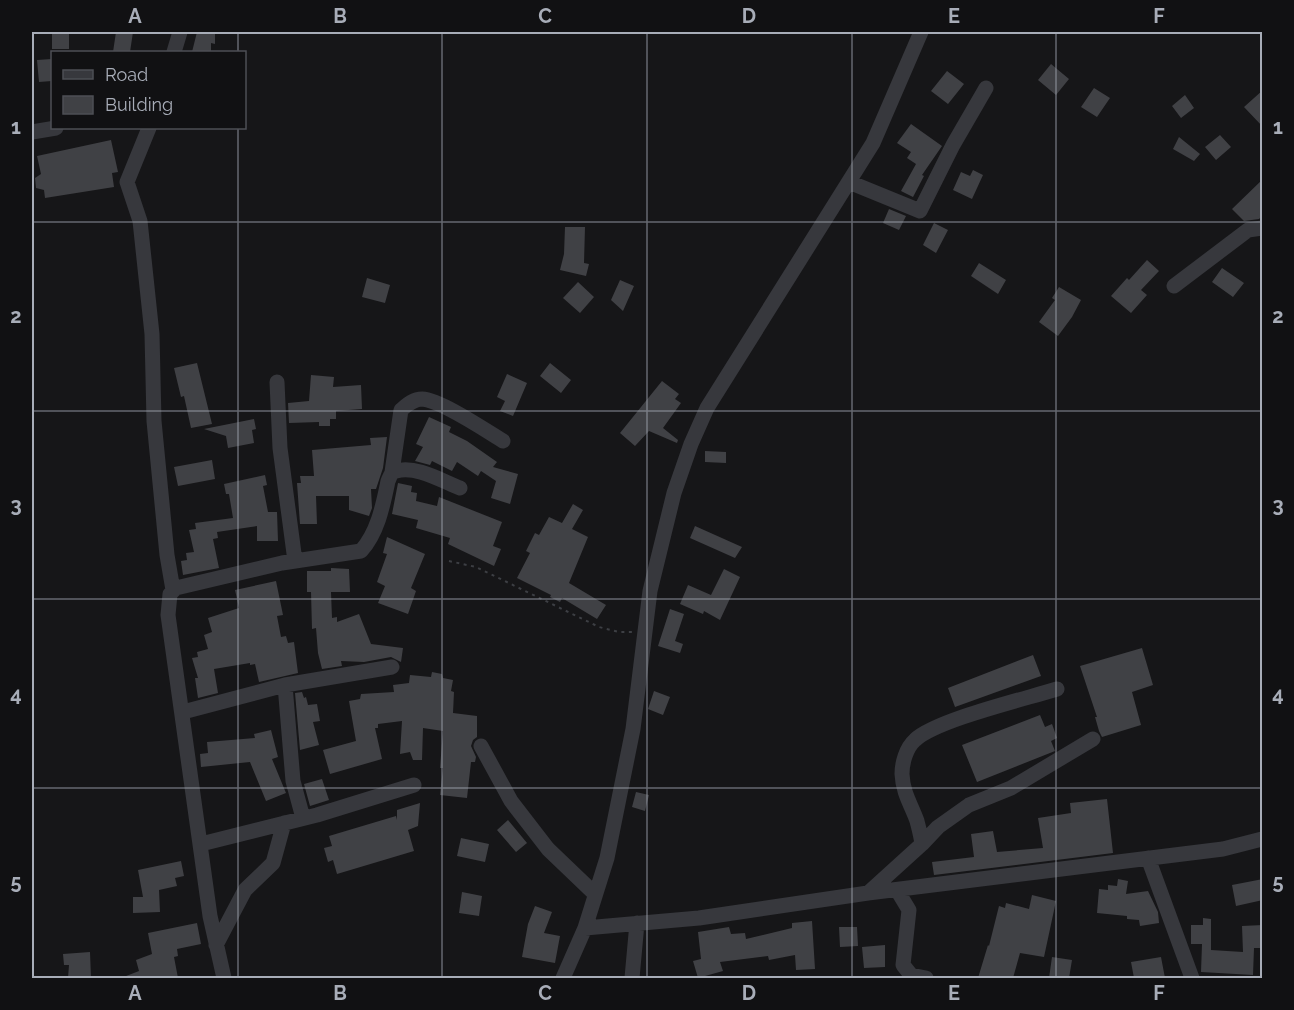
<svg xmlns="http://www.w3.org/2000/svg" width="1294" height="1010" font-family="Raleway,sans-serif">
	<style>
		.building { fill: #404145 }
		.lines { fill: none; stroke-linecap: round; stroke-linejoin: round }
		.path { stroke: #3d3f44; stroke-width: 2; stroke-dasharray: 3 4.5; stroke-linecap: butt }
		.minor { stroke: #37383d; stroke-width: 15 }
		.grid { fill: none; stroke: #a8adb8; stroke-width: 1.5; stroke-opacity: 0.55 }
		.neatline { fill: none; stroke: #a8adb8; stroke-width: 2 }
		.grid-label { font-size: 20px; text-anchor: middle; font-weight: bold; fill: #a8adb8 }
	</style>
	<rect width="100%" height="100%" fill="#161618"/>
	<path class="building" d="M116,32H133L130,52H113Z
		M197,32H215V44L211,43V52H192Z
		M52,34H69V49H52Z
		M52,59V81L39,82L37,60Z
		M1051,64L1069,79L1056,95L1038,80Z
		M947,71L964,84L948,104L931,91Z
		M1094,88L1110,98L1097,117L1081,107Z
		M1263,90V127L1244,107Z
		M1185,95L1194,108L1181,118L1172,106Z
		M911,124L942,146L922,175L924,176L913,197L901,191L916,164L907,158L911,152L897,143Z
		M1220,135L1231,147L1216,160L1205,147Z
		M1179,137L1200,154L1194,161L1173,149Z
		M111,140L118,172L112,173L114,187L45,198L44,190L36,188L35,178L41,174L37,156Z
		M973,170L983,175L972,199L953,190L961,172L970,176Z
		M1263,179V215L1259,219L1244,221L1232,209Z
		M889,209L906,216L899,230L883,223Z
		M934,223L948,230L936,253L923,245Z
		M565,227H585L584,263L589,264L586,276L560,270L564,254Z
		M1147,260L1159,271L1141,290L1147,295L1131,313L1111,296L1127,278L1129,280Z
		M979,263L1006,280L998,294L971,276Z
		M1222,268L1244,283L1233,297L1212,282Z
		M367,278L390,285L385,303L362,297Z
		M620,280L634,286L623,311L611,300Z
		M578,282L594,297L580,313L563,298Z
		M1059,287L1081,300L1072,317L1058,336L1039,322L1055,300L1052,298Z
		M197,363L212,424L191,428L184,396L181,397L174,368Z
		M550,363L571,380L561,393L540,376Z
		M507,374L527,383L513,416L500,411L505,401L497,397Z
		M311,375L334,377L333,387L361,385L362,409L336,411V419H330V426H319V422L289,423L288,403L309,401Z
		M662,381L679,394L675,399L681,403L663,428L678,440L677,443L649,431L635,446L620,433Z
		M429,417L451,427L449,432L467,441L497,462L493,467L518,474L510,504L491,498L496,481L481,471L478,476L457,462L452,471L432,461L430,465L415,461L423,447L416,444Z
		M254,419L256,429L252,430L254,443L228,448L226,436L204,429Z
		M387,437L383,468L376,489H371L372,508L369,516L349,510V496H316L317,524H300L297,483H301L300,476H314L312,450L371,445L370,438Z
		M705,451L726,452V463L705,462Z
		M212,460L215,479L178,486L174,467Z
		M265,475L267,485L263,486L268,512H277L278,541H257V526L217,532L218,538L213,539L219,568L183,575L181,561L187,560L186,553L194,552L189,530L196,529L195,523L233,518L229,494H226L224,484Z
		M398,483L412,486L411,492L417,493L416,501L437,506L439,497L502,522L493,546L501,549L494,566L448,544L450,538L416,528L418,520L392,514Z
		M573,504L583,510L572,529L588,537L569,583L606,605L597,619L562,598L560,602L550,597L551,595L517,578L530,553L526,551L535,533L539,535L549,517L562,523Z
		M695,526L742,547L735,558L690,538Z
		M387,537L425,554L411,588L416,591L408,614L378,603L385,586L377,582L387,554L383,553Z
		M331,568L349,569L350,592H331L332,618L337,617V622L359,614L371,644L403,648L401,662L391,657L364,662L341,661L342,666L322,669L318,653L316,628L312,629L311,592H307V571H331Z
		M724,569L740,577L720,620L704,611L703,614L680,604L688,585L711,595Z
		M276,581L283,615L277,616L281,637L286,636L288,643L294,642L298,673L259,682L255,664L250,665V663L214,669L218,693L198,698L195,678H198L192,658L198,657L197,652L208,649L204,635L212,632L208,618L239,608L235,590Z
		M670,609L684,614L675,641L683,644L680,653L658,646Z
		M1142,648L1153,685L1132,692L1141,725L1102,737L1099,731L1095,717H1097L1080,666Z
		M1033,655L1041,676L955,707L948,688Z
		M432,672L442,674L443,678L453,680L451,691L454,692L453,713L477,716V737L473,740L471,746L476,757L475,762H471L467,798L440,795L443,768H440L443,731L423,728L422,760H413L410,752L400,754L402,721L378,724V728H375L382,759L330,774L323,750L356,741L349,701L360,699L361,694L394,692L393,685L409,683L410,675L431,677Z
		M654,691L670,697L663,715L648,709Z
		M302,692L304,698L306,697L308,705L317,704L320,721L313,722L319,745L300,750L295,693Z
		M1040,715L1045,727L1052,724L1057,738L1051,741L1055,751L977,782L962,745Z
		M271,730L278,757L272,759L286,793L266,801L250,762L201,767L200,754L208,753L207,742L255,738L254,734Z
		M322,779L329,800L310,806L304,784Z
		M636,792L649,795L645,811L632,807Z
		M1107,799L1113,853L934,875L932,862L974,857L971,834L993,831L997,852L1043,848L1038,818L1071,813L1070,803Z
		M420,803L418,826L408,830L414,851L337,874L333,860L328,862L324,848L332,846L329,836L396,816L397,820V810Z
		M508,820L527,843L516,852L497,830Z
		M461,838L489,844L485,862L457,856Z
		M181,861L184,876L175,878L177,886L159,890L160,912L133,913V897H143L138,870Z
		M1118,879L1128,881L1126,894L1148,891L1158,912L1159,923L1140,926L1139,920L1127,919V916L1097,913L1099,889L1108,890V885L1117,886Z
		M1263,879V900L1236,906L1232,885Z
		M462,892L482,896L479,916L459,913Z
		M1032,895L1056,901L1044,957L1020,953L1013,978H978L988,945L989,946L999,906L1005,908L1006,903L1029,909Z
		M535,906L552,912L544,933L560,936L555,963L522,957L528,924Z
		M1203,918L1211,919V950L1243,952L1242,926L1263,925V948H1254L1253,975L1201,972L1202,944H1191V925H1203Z
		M812,921L815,969L796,970L795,955L769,960L768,956L720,962L723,971L698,978L693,961L701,959L698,932L729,927L731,934L745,933L746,939L792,928V923Z
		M197,923L201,944L177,949L178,956L174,957L178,978H121L139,971L136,960L152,954L148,933Z
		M839,927H857L858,946L840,947Z
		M885,945V967L864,968L862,947Z
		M90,952L91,978H68L69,965H64L63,954Z
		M1052,957L1072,960L1069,978H1049Z
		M1161,957L1165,978H1134L1131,962Z"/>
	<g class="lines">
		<path class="path" d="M449,561L476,567L599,627L619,632H632"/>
		<path class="minor" d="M174,52L180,32
			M149,128L127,182L140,221L152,334L154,421L167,555L173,590
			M32,132L56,128
			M849,182L920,211L953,145L986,88
			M1174,286L1248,230L1262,228
			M277,382L280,448L295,561
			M392,472L401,410C407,405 413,399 422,399C441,400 485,430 503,441
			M285,685L293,781L303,818
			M183,712L285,685L392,667
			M481,746L511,801L548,849L595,894
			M201,844L317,815L414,785
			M922,844C921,836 919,829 917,821C911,804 903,794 902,774C902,763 906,748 915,740C936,720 1025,699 1057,689
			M1148,858L1192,978
			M897,890L909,910L903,965L911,975L926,978
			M868,893L1223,849L1262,839
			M585,928L699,918L868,893L922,844L938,827L969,805L1011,788L1093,739
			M216,945L245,890L273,863L284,823
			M224,978L210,916L168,615L170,594L176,588L282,563L361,551C378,532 383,505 388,481C390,477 391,472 396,471C416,465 442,481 460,488
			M563,978L585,928L607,858L633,729L650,591L674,493L691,444L707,408L873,143L921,32
			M632,978L637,923"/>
	</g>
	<path class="grid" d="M238,32V52M442,32V978M647,32V978M852,32V978M1056,32V978M238,128V978M32,222H1262M32,411H1262M32,599H1262M32,788H1262"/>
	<rect width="1294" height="1010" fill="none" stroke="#111113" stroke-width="66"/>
	<rect x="51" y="51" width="195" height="78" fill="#111113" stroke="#4d4f55" stroke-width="1.5"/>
	<rect x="63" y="70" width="30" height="9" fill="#37383d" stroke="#4d4f55" stroke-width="1.5"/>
	<text x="105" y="81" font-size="18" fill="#a8adb8">Road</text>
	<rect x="63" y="96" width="30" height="18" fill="#404145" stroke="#4d4f55" stroke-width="1.5"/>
	<text x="105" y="111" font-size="18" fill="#a8adb8">Building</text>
	<rect x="33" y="33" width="1228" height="944" class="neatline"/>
	<g class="grid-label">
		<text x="135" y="23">A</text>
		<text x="340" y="23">B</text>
		<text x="545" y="23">C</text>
		<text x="749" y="23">D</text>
		<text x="954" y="23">E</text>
		<text x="1159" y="23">F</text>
		<text x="16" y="134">1</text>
		<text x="1278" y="134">1</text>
		<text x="16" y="323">2</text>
		<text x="1278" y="323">2</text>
		<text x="16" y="512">3</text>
		<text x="1278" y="512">3</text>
		<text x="16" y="701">4</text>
		<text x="1278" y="701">4</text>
		<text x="16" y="889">5</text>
		<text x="1278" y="889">5</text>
		<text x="135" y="1000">A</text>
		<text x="340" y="1000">B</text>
		<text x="545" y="1000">C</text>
		<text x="749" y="1000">D</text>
		<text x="954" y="1000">E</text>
		<text x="1159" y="1000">F</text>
	</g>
</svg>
